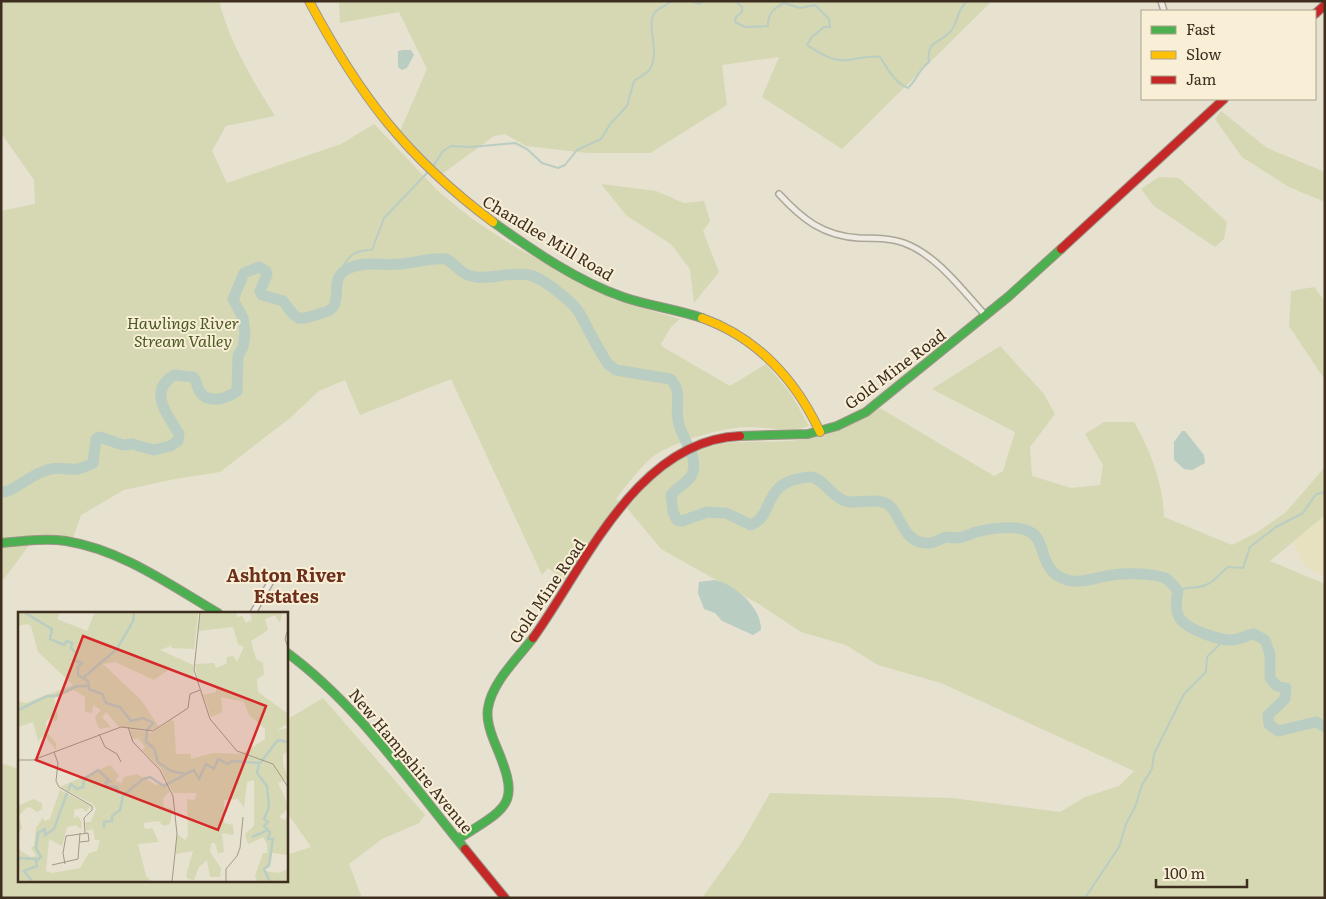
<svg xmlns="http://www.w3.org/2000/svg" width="1326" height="899" font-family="Literata,serif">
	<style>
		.farmland { fill: #e7e1c0 }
		.green { fill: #d5d8b2 }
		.water { fill: #bacdc3 }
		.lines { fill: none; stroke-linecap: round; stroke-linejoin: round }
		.stream { stroke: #bacdc3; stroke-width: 2 }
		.river { stroke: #bacdc3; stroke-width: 11 }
		.street-casing { stroke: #aca698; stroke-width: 8 }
		.fast-casing { stroke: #9c9588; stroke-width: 10 }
		.slow-casing { stroke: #9c9588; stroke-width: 10 }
		.jam-casing { stroke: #9c9588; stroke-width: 10 }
		.street { stroke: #efebe2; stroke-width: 5 }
		.fast { stroke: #4caf50; stroke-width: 8 }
		.slow { stroke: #ffc107; stroke-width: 8 }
		.jam { stroke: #c62828; stroke-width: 8 }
		.labels { text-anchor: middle; stroke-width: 4; stroke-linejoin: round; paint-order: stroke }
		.street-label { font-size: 16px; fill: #3d2e1f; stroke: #f8efd6 }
		.park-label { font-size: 16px; font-style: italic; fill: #4b5a24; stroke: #f8efd6 }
		.neighbourhood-label { font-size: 18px; font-weight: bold; fill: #6c301c; stroke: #f8efd6 }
		.inset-river { fill: none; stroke: #bacdc3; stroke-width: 2.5 }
		.inset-road { fill: none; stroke: #a39989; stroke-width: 1 }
		.view { fill: #d62828; fill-opacity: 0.15; stroke: #d62828; stroke-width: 2.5 }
		.inset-edge { fill: none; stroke: #3d2e1f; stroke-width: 2.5 }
	</style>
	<rect width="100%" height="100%" fill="#e7e1d0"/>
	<path class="farmland" d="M1325,515V577L1303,564L1294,542Z"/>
	<path class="green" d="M1,1H219C230,44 252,79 275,116L226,126L212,151L227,183L341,144L374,124L440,193L471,218L510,244L614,300L680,319L671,327L661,344L663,347L730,386L766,364L791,394L809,426C790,433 768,427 748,427C723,427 671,442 651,458C638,470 627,484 616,499L621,503L567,581L548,568L542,575L451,379L360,415L345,380L319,391L290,418L220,472L175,479L124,490L81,515L73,538L36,536L1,583V211L35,204L34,180L1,133Z
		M339,1H992L842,149L762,97L779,57L722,65L727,105L650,153H587L526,146L505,134L494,136L442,174L400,131L427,69L399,12L340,23Z
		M1221,111L1267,148L1325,172V202L1289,187L1242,157L1215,119Z
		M1159,177L1179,178L1227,222L1224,239L1215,247L1154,206L1141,189Z
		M601,184L656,191L684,203L704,201L710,221L703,231L719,272L694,303L690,269L671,244L627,216Z
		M1314,287L1325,301V380L1289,326L1291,291Z
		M1000,346L1044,394L1055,414L1030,447L1032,476L1071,488L1100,485L1103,465L1085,434L1104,422H1134C1151,452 1163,483 1164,517L1232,545L1256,533L1285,513L1325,467V515L1270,561L1325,584V898H702L741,844L770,793L952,798L1060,812L1085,797L1119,786L1134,771L941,683L878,665L846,645L801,632L757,603L661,549L627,508C645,488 662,466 687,455C728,435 757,445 799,440C829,437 855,425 880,408L994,476L1003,471L1015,432L932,389Z
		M323,698L425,815L419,823L382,839L349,864L362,898H1V763L19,769V880H286V855L311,847L286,811V720Z"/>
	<path class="water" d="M403,50H411L414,55L407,68L402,70L398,67V51Z
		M1182,431H1185L1204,455L1205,463L1192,470L1184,469L1174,460V442Z
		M714,580C735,584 762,608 761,630L753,635L722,621L715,613L704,609L698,593L699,582Z"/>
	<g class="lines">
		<path class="stream" d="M691,1L699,4L704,1
			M735,1L742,7V12L736,17L735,22L745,27L768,26C768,13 773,9 784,3L800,8L815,5L829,19L830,27H824L812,37L807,45C817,51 828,59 840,60C854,62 866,54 880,57C888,69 894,82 908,88C917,80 919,69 929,62C926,41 938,44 950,32C958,24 956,11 967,1
			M432,168L443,151L451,146L471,147L515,143L527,149L542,163L558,168L565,165L577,150L601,139L611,123L627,106L634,81C639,77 647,74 650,69C661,50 645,26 655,12C659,8 667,5 672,1
			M340,275C346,257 353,250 372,250L384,218L429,171
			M1178,591C1186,586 1197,589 1206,585C1216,581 1220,573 1228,567L1243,568L1250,547L1276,527L1303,513L1316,494L1325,492
			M1085,898L1119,847L1126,824L1135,807L1142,785L1152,769L1154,754L1184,694L1206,672L1207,657L1225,639"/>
		<path class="river" d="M1,492L8,491C21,485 33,474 47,470C66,464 70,476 93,463L96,439L100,437L123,445L132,444L154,450L170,446L178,441L179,434C168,415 147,392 174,375L193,377C197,381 196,383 198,388C205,405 225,400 237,391L238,356L243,347L245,334L243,318L233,299L244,273L259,267L266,271L267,275L260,291L262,295L283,301C298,321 295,321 319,314C324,312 330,312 333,307C341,296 330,279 347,269C365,260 382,266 400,264C415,263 432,257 446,259C456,264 460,274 471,276C488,281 509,271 529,275C542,277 574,303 580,314C589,330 597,348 608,364L616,370L670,379C683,391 675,404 678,420C680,437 698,454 693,472C690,482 677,487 671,495L673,512L677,520L682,521L707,512L726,513L751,525C776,515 760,481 809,477C822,476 830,496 845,501C857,505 879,496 890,506C902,517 903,544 929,543C935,543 941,538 947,537C951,537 954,538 958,538C964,537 971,534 976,532C993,528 1017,524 1032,533C1046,541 1039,572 1067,580C1081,584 1097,577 1112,575C1126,573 1151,573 1165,578C1170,581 1175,587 1178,591C1172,617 1181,625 1205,634C1213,637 1223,640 1231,640C1239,640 1247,635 1254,634L1265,640L1270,654V678L1277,686L1286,688L1285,699L1268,715L1269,724L1278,731L1316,722L1325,727"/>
		<defs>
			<path id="street" d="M1161,1L1164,11
				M779,194C802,219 823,236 859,238C874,238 890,238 904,243C937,255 963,291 986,316
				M253,613L271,581"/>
			<path id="fast" d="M493,222C532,250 577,281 623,297C649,306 676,309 702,318
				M740,436L808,434L837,426L866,412L1008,297L1061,249
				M1,543C22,541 45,538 66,541C122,550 170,585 218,613
				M286,652C357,704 409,781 465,849
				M458,839C512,805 521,804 494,741C490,731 486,718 488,708C492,682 518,658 533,638"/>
			<path id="slow" d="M309,1C359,95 407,158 493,222
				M702,318C758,338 795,379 820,432"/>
			<path id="jam" d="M1315,14L1325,5
				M1061,249L1224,99
				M533,638C585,566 637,440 740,436
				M465,849L505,898"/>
		</defs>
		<use href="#street" class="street-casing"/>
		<use href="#fast" class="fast-casing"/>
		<use href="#slow" class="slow-casing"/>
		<use href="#jam" class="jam-casing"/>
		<use href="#street" class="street"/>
		<use href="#fast" class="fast"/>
		<use href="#slow" class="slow"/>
		<use href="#jam" class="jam"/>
	</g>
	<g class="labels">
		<g class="street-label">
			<text transform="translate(548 238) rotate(31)" y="6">Chandlee Mill Road</text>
			<text transform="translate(895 369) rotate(-37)" y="6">Gold Mine Road</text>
			<text transform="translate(547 591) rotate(-56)" y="6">Gold Mine Road</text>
			<text transform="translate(411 761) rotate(50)" y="6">New Hampshire Avenue</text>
		</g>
		<g class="park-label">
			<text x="183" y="329">Hawlings River<tspan x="183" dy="18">Stream Valley</tspan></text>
		</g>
		<g class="neighbourhood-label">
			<text x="286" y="582">Ashton River<tspan x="286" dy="21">Estates</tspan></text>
		</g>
	</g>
	<g transform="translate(18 612)">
		<rect width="270" height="270" fill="#e7e1d0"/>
		<path d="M0,0H42L39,7L69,19L77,0L180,1L176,37L153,36L155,33L142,38L175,53L176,65L153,56L136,68L97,50L85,52L123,88L141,115L134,118L101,115L88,100L84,105L93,115L81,117L77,105L83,98L75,93L74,101L67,100V85L56,78L36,86L40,105L38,110L33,105L28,110V120L38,131V138L26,123L20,129L15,110L0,115V89L8,91L55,73L20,40L13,14L9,12L0,14ZM190,0H218L219,5L224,4L228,11L234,8L232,2L236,0H265L262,11L257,3L247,7L250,18L233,29L238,47L245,51L246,63L239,67L240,80L270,102V112L259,118L270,116V140L265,142V152L270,167L260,171L270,193V197L261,205L267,208L270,202V243L254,241L252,255L247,254V259L260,261L270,257V270H240L237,264L245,241H249V232L245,225L231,232L229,230L227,222L236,214V168L229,170L226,196L220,187L206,188V211L215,213L216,223L204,221L206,240L200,241L197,231H193L192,240L203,256L202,265H192L189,248L181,255L176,268L170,267L168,264L175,239L157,242L159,222L167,228L170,224L169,187L176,188L179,181H155L143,157L124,138L127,135L120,126L114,127L112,117L134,121L153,108L156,110L158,142H173V147L195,141L224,142L247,127V117L231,103L226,90L203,85L204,100L193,105L185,83L198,80V75L180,69L177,52L196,51L198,56L208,52L209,45L215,44L219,50L226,35L220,32L215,15L180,19L182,1ZM92,153L101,164L97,169L104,171L106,165L119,162L138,173L149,171L152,179L145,186L146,195L155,197L152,212L145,214L141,209L125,211L127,217L134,216L141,230L120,232L128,264L134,270H2L0,237L13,245L18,244L13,235L16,234L18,216L25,205L26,209L32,207L42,178L73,194L68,200L64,196L56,198V206L60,204L64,211L63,217L58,213L49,215L44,234L31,227L28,259L34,261L62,256L71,241L79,239L82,228H77L75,217L68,219L67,210H73L78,197L75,192L42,175ZM15,187L24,191V197L19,200L12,195L8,196L1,204L4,216L0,223V194Z" fill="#d5d8b2"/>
		<path class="inset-river" d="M6,0L34,17L32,27L46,33L49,29L54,31L53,36L58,41L56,48L64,51L60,55V63L70,69L71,77L84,82L88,91L102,95L113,109L125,106L135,111L129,118L128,130L136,136L140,150L153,159L167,162L176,158L181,167L188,152L196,157L200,147L210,152L214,149L242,151L260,128L270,130M66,65L99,37L115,9L116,0M0,98L29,84H38L59,74H69M241,151L239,161L249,174L251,195L246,207L250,210L246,214L252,220L250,227H255L251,253L246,257L252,270M50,179L53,172L59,177L65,175L66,167L80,158L92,169L88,170V174L99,175L100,180L107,182L125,167L132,165L146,174L168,162M86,216V210L94,209V204L102,198L105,183M234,225L250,218M0,246L20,247M15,270L6,259L19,254L18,249L23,245L18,236L20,221L27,217V223L36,217L49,181"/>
		<path class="inset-road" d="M182,0L176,58L192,107L219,139L255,152L270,175M270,17L267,27L270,35M110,115L115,130L142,158L155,184L159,222L154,270M81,122L87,135L99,142L103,150M36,140L40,151L38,169L41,175L74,194V198L66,206L67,221M0,148H15L103,115L135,119L170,96L172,82L182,78M47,252L45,241L48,224L70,221L71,229L62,230M34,253L60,247L62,221M208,270V257L219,244L222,236L225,205"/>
		<path class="view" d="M65,24L248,94L200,218L18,148Z"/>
		<rect width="270" height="270" class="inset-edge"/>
	</g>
	<rect width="1326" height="899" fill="none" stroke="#3d2e1f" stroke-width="5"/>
	<rect x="1141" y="10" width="175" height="90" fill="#f8efd6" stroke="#ada28d"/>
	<rect x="1151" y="26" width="25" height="8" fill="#4caf50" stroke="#ada28d"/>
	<text x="1186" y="35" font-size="15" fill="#3d2e1f">Fast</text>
	<rect x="1151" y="51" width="25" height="8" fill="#ffc107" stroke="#ada28d"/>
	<text x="1186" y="60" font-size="15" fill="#3d2e1f">Slow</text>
	<rect x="1151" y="76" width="25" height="8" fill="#c62828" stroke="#ada28d"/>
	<text x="1186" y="85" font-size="15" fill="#3d2e1f">Jam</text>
	<path d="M1156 879v8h91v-8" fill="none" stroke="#3d2e1f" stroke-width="2.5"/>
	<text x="1164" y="879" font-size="15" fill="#3d2e1f" stroke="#f8efd6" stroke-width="4" paint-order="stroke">100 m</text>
</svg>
